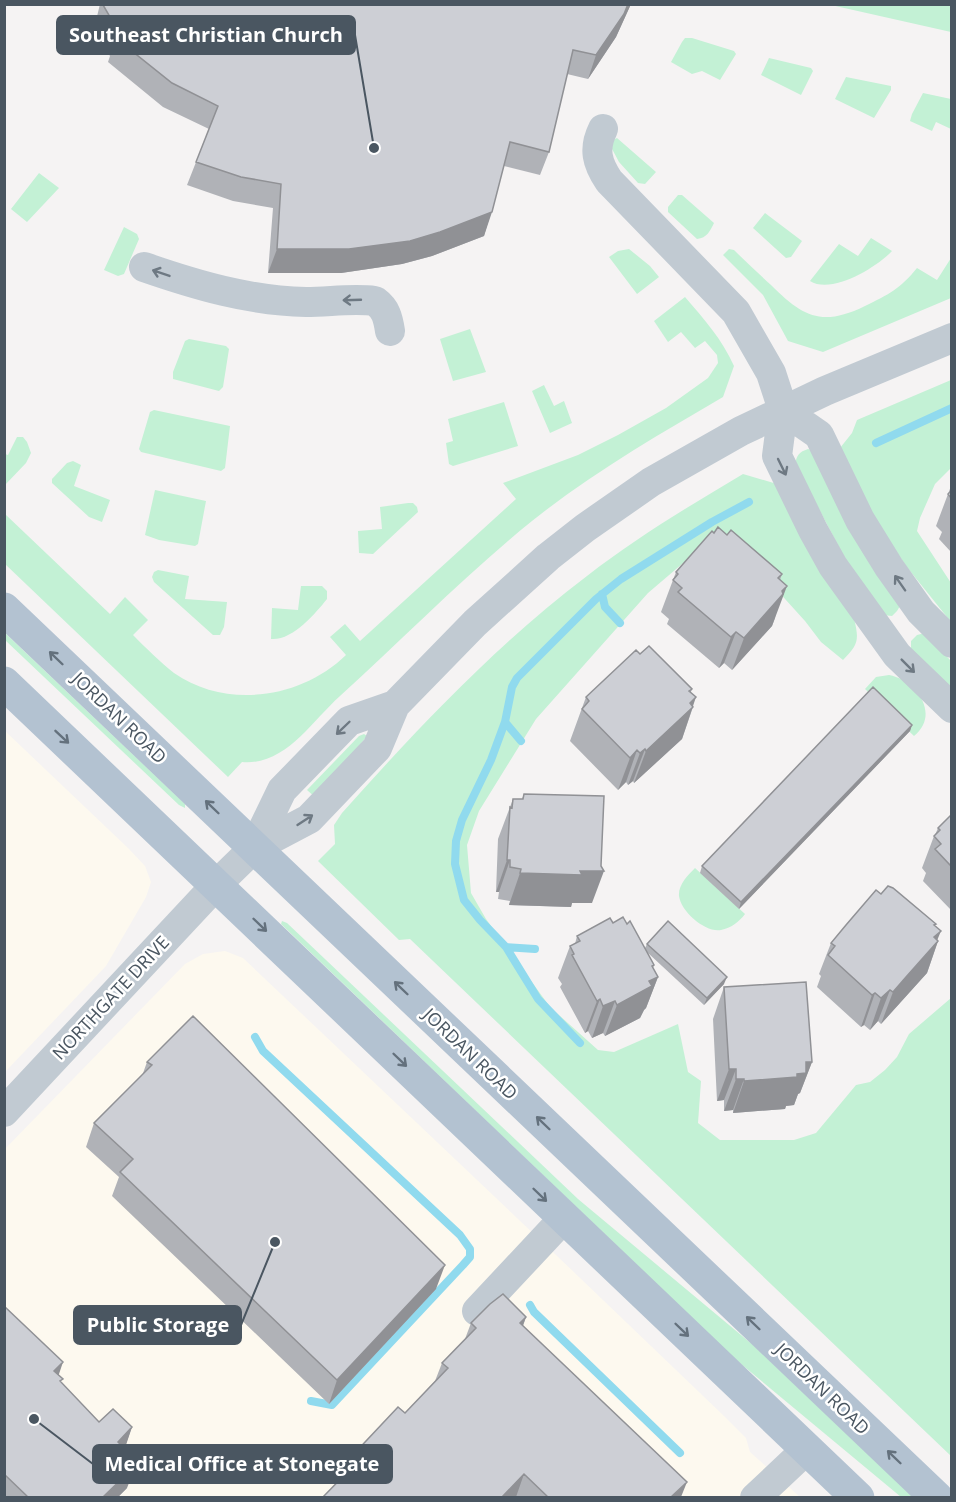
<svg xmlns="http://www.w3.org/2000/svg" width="956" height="1502" font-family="'Open Sans',sans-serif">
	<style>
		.commercial { fill: #fdf9ef }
		.green { fill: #c3f1d5 }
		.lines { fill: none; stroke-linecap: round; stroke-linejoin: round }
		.stream { stroke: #90daee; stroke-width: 8 }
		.minor { stroke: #c1cad2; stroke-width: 30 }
		.major { stroke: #b3c2d1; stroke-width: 33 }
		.wall { fill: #b0b2b7 }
		.shaded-wall { fill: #909195 }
		.building { fill: #cdcfd5; stroke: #909195; stroke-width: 1.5 }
		.oneway { stroke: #6e7983 }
		.oneway2 { stroke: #64717d }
		.labels { text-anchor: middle; stroke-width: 5; stroke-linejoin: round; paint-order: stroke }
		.street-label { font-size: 18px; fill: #4a5661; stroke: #fff }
		.leader { fill: none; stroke: #4a5661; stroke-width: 2 }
		.callout-dot { fill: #4a5661; stroke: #fff; stroke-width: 2 }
		.callout { fill: #4a5661; stroke: #4a5661; stroke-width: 2 }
		.callout-label { font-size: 20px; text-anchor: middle; font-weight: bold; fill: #fff }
	</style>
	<rect width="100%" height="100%" fill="#f5f3f3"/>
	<path class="commercial" d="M4,730L128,848L145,866L151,882L146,897L106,966L5,1072Z
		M225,951L243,958L555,1254L724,1416L746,1438L750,1452L800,1497H5L4,1150L185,964L203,954Z"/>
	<path class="green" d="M831,5H951V32Z
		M685,38H692L734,51L736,54L720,80L702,71L692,74L671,62L682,42Z
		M769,58L811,68L813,71L801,95L761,75Z
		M846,77L891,86V90L874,118L835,99Z
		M923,93L951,99V129L936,122L932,131L910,121L912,114Z
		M617,138L656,172L645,184L638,183L619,162L611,147L613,140Z
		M39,173L59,188L27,222L11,209Z
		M678,195H682L714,223C710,231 707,238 697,239L668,212V207Z
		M765,213L802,241L791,257L786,258L753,228Z
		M124,227L137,234L139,239L124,274L118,276L104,270Z
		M871,238L892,251C877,267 832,295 810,281L839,244L858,256Z
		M629,249L650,266L659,277L637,294L609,257L618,251Z
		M729,249L734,250C746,262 758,273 771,285C803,317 822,327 865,306C888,295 901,288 917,268L937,280L951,258V298L823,352L788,341L763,295L723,255Z
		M685,297C704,319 722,339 734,366L723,397C658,435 592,473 532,521C465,575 404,638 340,696C311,722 285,766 242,762L228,777L5,564V514L110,614L125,597L148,620L133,635C146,648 160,662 174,673C227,710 302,698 346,655L330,637L345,624L360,641L516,499L503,483L578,455L618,435L666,408L708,378L718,363L717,355L705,341L695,348L681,332L668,342L654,321Z
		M470,329L486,372L453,381L440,339Z
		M189,339L226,346L229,349L223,387L219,391L173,379V372L185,341Z
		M951,380V468L935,484L920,518L917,531L951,583V622L906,566L864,503L840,448L852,433L857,420Z
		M544,385L554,406L564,401L572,423L550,433L532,391Z
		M504,402L518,446L453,466L449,464L446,443L453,441L448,419Z
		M154,410L230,426L225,468L221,471L141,452L139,449L150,412Z
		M17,437H23L27,442L31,453L26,463L5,485V454L8,455Z
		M808,449L814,451L900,606L897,611L892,616L883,615L847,562L795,464C797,455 799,452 808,449Z
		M73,461L81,465L74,486L110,500L102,522L89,517L52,483V479L67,463Z
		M743,474L777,484L854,618C859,640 859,644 843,660L821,642L805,621L766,578L716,535L648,593L536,719L479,811L467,845L471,893L486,919L550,1007L598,1050L614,1052L678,1024L688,1072L701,1081L698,1123L720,1140H794L816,1133L856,1085L870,1082L885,1070L897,1057L909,1034L951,998V1456L410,939L399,940L318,861L335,844L334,825L342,813C417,729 496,645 587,576C636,538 689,506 743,474Z
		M155,490L206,501L198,544L195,546L159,540L145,535Z
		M408,503H413L417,507L418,512L373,554L359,553L358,531L382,529L380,507Z
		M158,570L189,576L185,599L227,602L224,627L220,635H213L154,582L152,577L154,572Z
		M301,586H322L327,591V599C315,614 292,641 271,639L272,608L298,610Z
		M4,632L185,804V808L179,805L5,640Z
		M925,633L951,661V689L911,649V641L917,635Z
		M889,675C916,680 941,714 914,736L865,689L876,677Z
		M364,734L367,736L316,798L307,790L359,736Z
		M695,868L745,914C739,922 731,928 721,930C706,933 681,912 679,896C678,885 688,875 695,868Z
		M282,921L287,923L578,1199L753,1345L913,1497H901L735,1359L281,924Z"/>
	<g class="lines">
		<path class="stream" d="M876,443L952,408
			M602,594L605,607L620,623
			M505,722L521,741
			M506,947L538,999L580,1043
			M535,949L506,947L480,920L464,900L455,864L456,841L462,820L491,760L505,722L512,687L517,678L596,599L621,579L712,522L749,502
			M255,1037L263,1051L460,1235L470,1249V1257L463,1265L332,1405L311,1401
			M530,1305L534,1312L680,1453"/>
		<path class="minor" d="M603,129C593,149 597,163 609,181L736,312L771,373L783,410L777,456L813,530L833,566L897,655L952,708
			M144,267C196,285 250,301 306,302C329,302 352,298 375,301C386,309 388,318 390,331
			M783,410L819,435L860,520L889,567L921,612L952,643
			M254,848L282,790L349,721L395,705
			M4,1112L217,884L254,848L309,819L377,748L395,705L475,623L548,557L585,528L651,482L741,431L825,391L952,338
			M477,1311L564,1218
			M755,1498L807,1449"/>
		<path class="major" d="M4,609L937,1498
			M4,683L858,1498"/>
	</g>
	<path class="wall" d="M100,4H631L616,37L588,79L567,74L549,152L540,175L504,166L484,236L432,256L402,264L341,273H268L273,208L233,201L187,185L209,129L163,107L108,62L110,56L94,29Z
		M951,486V552L939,539L942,532L936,526Z
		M714,533L727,535L782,574L780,580L775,618L772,626L732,670L724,663L719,668L667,624L669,619L661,612L676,572Z
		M640,654L692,689L690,692L693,707L682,739L634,783L633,781L628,785L626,782L618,790L570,741L586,697Z
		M912,725L910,731L739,909L700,873L702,866Z
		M524,794L592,903H572L571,907L509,905L510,901L498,899L499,892H496L498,839L513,799H522Z
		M951,815V910L923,881L926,873L922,868L934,836L935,835L938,828Z
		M881,894L935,926L937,940L938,941L927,973L881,1024L878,1021L870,1030L864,1025L861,1027L817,987L821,976L819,974L831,943Z
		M613,923L627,924L645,948L647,944L724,984L704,1005L648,953L653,969L658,977L646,1008L644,1010L640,1018L605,1036L603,1033L592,1038L588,1031L585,1033L560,987L562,984L558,978L570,946L575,944L577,936Z
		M724,987L812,1062L800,1093L798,1094L794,1105L786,1106L785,1109L733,1113V1110L724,1111V1100L717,1101L713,1019Z
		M147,1062L436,1289L329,1404L112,1196L119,1177L86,1147L94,1123L142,1076Z
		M4,1306L59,1375L61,1383L99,1422L132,1427L123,1452L127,1488L118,1497H4Z
		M526,1317L523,1326L681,1497H323L344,1476L351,1457L405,1413L435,1381L442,1363L465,1339L471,1323Z"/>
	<path class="shaded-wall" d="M628,4H631L616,37L588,79L596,55Z
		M492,212L484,236L432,256L402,264L341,273H268L277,249Z
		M787,586L772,626L732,670L744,638L782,591Z
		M736,632L724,663L719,668L731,637Z
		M692,689L681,718L690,703L696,697L682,739L634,783L646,751Z
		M912,725L910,731L739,909L741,902Z
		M645,749L633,781L628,785L640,753Z
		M637,750L626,782L618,790L630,758Z
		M507,860H510L499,892H496Z
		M580,871H604L592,903H572L571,907L509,905L520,873Z
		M941,931L936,943L938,941L927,973L881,1024L893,992L934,937Z
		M654,965L645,990L649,981L658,977L646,1008L644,1010L640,1018L605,1036L617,1005L652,966Z
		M727,977L724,984L704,1005L707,998Z
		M890,990L878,1021L870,1030L881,998Z
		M875,993L864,1025L861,1027L872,995Z
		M600,999L588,1031L585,1033L597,1001Z
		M615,1001L603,1033L592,1038L603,1006Z
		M806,1062H812L800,1093L798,1094L794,1105L786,1106L785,1109L733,1113L744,1081Z
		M729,1069H736L724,1100L717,1101Z
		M736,1079H744L733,1110L724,1111Z
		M445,1265L436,1289L329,1404L337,1380Z
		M526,1317L517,1341L520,1323Z
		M63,1362L55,1386L54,1371Z
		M132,1427L124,1451L118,1456V1442Z
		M136,1465L127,1488L118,1497H103Z
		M524,1474L516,1497H502Z
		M687,1482L681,1497H671Z"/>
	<path class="building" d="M628,4L624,14L596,55L573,50L549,152L510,142L492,212L440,232L410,241L349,249H277L281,184L241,177L196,162L218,106L172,83L117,39L120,34L103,5Z
		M951,491V498L948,494Z
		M718,527L727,535L731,530L782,574L778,578L787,586L782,591L783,594L744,638L736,632L731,637L678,592L682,588L673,580L678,574L676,572L712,531L714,533Z
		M649,646L692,689L689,691L696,697L690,703L693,707L646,751L645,749L640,753L637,750L630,758L582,709L589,701L586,697L636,650L640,654Z
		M873,687L912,725L741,902L702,866Z
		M524,794L604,796L601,866L604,871H580L582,875L520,873L521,869L510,867V860H507L510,807L512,808L513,799H523Z
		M951,815V866L935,849L941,844L934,836L940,830L938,828Z
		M888,886L893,888L936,924L934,925L941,931L934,937L938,941L906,977L893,992L890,990L881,998L875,993L872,995L828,955L835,946L831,943L846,925L876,890L881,894Z
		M623,917L627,924L630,921L654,965L652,966L658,977L649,981L652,986L617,1005L615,1001L603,1006L600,999L597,1001L572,955L574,954L570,946L580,941L577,936L610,918L613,923Z
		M668,921L727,977L707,998L647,944Z
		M806,982L812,1062H806V1073L797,1074V1077L744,1081V1079H736V1069H729L724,987Z
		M193,1016L445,1265L337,1380L120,1172L133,1159L94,1123L152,1065L147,1062Z
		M503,1294L526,1317L520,1323L687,1482L671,1497H548L524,1474L502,1497H323L357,1462L351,1457L398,1407L405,1413L448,1368L442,1363L476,1328L471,1323L490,1304Z
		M4,1306L63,1362L54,1371L63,1379L60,1381L99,1422L113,1409L132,1427L118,1442L122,1446L119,1449L136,1465L103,1497H28L4,1474Z"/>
	<defs><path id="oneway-shaft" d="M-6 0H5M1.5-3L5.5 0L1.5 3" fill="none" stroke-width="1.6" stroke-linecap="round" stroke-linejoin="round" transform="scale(1.5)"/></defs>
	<g class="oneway">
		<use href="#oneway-shaft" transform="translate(161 273) rotate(-161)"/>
		<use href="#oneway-shaft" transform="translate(352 300) rotate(178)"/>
		<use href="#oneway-shaft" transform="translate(782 467) rotate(64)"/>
		<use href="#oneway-shaft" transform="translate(900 583) rotate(-125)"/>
		<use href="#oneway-shaft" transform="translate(908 666) rotate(45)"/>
		<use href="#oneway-shaft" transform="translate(343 728) rotate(136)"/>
		<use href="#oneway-shaft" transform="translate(305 820) rotate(-33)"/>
	</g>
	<g class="oneway2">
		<use href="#oneway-shaft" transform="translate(56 658) rotate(-136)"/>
		<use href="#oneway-shaft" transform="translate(62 737) rotate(43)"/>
		<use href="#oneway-shaft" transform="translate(212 807) rotate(-136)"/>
		<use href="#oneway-shaft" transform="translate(260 925) rotate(44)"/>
		<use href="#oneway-shaft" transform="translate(401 988) rotate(-136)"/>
		<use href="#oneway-shaft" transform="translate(400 1060) rotate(44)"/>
		<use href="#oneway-shaft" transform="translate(543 1123) rotate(-136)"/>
		<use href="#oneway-shaft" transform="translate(540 1195) rotate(44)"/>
		<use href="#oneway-shaft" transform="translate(753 1323) rotate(-136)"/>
		<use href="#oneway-shaft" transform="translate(682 1330) rotate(44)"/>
		<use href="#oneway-shaft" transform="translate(894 1457) rotate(-136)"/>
	</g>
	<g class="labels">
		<g class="street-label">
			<text transform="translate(119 718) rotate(44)" y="6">JORDAN ROAD</text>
			<text transform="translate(111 998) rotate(-47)" y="6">NORTHGATE DRIVE</text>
			<text transform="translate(470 1054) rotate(44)" y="6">JORDAN ROAD</text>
			<text transform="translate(822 1389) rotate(44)" y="6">JORDAN ROAD</text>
		</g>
	</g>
	<path class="leader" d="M374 148L355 35M275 1242L241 1325M34 1419L93 1464"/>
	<g class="callout-dot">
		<circle cx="374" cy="148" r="6"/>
		<circle cx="275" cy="1242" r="6"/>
		<circle cx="34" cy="1419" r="6"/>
	</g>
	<g class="callout">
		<rect x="57" y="16" width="298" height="38" rx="6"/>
		<rect x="74" y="1306" width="167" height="38" rx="6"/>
		<rect x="93" y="1445" width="299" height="38" rx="6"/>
	</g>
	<g class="callout-label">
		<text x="206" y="42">Southeast Christian Church</text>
		<text x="158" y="1332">Public Storage</text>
		<text x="242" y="1471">Medical Office at Stonegate</text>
	</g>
	<rect width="956" height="1502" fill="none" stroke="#4a5661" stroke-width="12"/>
</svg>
